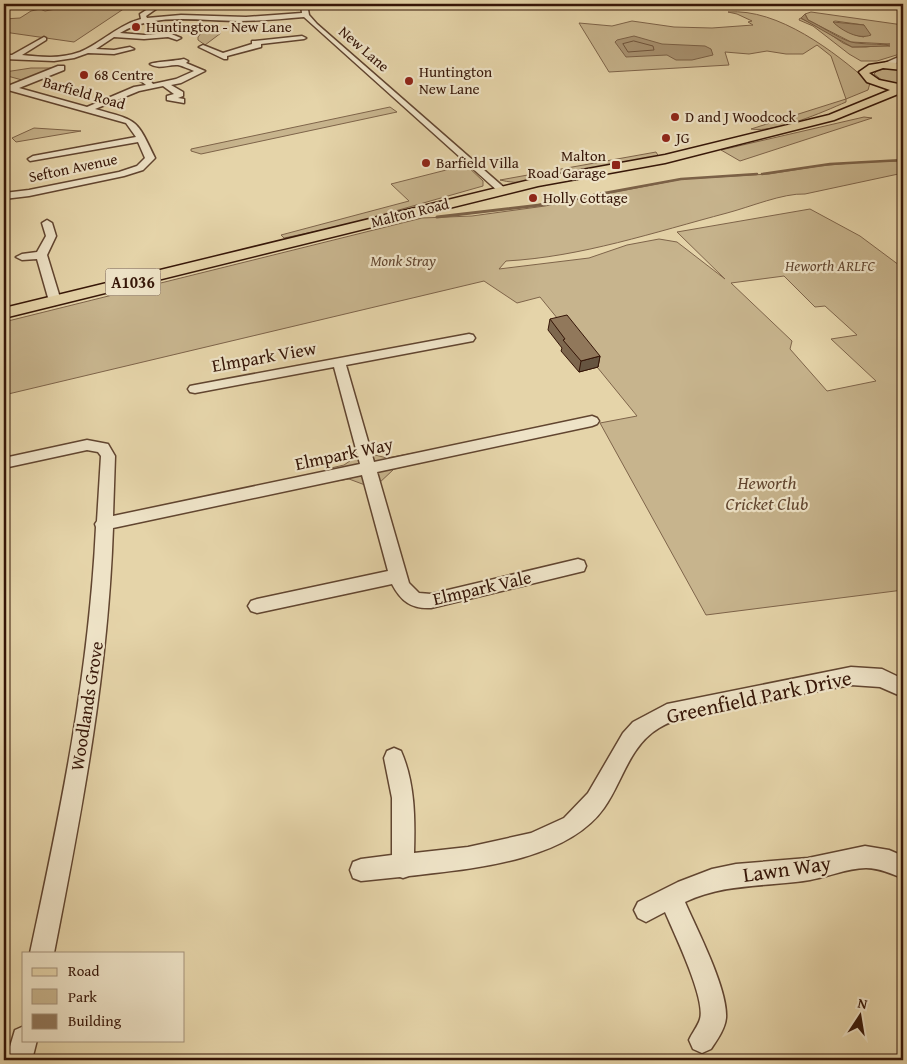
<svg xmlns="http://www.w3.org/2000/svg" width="907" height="1064" font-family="'Gentium Book Plus',serif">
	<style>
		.green { fill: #c7b48d; stroke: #7e644a; fill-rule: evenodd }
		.water { fill: #a99372; stroke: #7b6147 }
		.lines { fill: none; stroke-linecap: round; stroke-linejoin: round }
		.shore { stroke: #6f543c; stroke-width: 1 }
		.stream-far1 { stroke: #7b6147; stroke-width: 2.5 }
		.stream { stroke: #7b6147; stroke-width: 3 }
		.minor-casing { stroke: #614530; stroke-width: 3 }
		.major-casing { stroke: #351507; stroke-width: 3 }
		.minor { fill: #eee3c7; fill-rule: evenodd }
		.major { fill: #e5d4a9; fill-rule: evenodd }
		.wall { fill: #7d674e; stroke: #351507 }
		.shaded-wall { fill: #665440; stroke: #351507 }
		.building { fill: #91785b; stroke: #351507 }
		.poi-dot { fill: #8f2418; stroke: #eee3c7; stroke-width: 2 }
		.labels { text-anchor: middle; stroke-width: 4.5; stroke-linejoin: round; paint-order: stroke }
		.far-poi-label { font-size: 15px; fill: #351507; stroke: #eee3c7; text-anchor: start }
		.far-street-label { font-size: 15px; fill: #351507; stroke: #eee3c7 }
		.far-park-label { font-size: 15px; font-style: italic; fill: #61452f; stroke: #eee3c7 }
		.shield { fill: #eee3c7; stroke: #6c5341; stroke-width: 1 }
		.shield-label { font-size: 16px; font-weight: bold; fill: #351507 }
		.street-label { font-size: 18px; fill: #351507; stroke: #eee3c7 }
		.park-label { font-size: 18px; font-style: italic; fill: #61452f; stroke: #eee3c7 }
		.near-street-label { font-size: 21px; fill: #351507; stroke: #eee3c7 }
	</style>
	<rect width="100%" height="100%" fill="#e5d4a9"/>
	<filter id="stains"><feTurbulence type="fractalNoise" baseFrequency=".004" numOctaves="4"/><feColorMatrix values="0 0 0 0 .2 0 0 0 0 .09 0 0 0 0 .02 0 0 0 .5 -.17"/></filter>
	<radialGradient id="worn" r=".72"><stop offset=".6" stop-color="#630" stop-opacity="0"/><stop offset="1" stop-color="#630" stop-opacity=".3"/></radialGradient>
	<path class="green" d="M87,4H131L74,42L4,32V19L20,18L31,11L40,9L45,11L61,8H81Z
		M728,12C778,8 835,52 870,83L868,90L846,99V102C823,112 776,133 751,129L846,99L831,56L817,45L803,54H786L767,51L749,54L725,52L729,65L609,72L579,23L612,26L632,21L674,27L712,28L753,25L748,22L752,21L737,14Z
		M811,12L903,25L902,30L897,31H903V53L877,61H861L849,54L813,26L799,20L800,18L821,28L843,43L852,47H866L890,44L851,42L808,20L805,14ZM835,21L864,25V37C854,36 841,29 833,22Z
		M203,25L218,30L221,33L205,45L198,40V37L202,32L199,27Z
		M31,68H57L22,80L4,75L5,72Z
		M889,68L903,70V85L883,81L874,74L878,70Z
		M390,107L397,112L201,154L191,151V149Z
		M864,117L872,118L740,161L721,150Z
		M34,128L81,131L16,142L12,138Z
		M656,152L659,157C645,160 631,160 617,163C583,171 534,189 500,180Z
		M903,161V173L805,194C783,193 750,207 727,213C655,232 581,257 506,261L499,269L589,258L627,245L659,239L677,242L725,279L677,232L810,209L860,236L903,268V590L706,615L600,423L637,416L540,297L517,303L484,281L4,395V322L422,218L472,216L545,206L682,179L769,174L819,166L862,162ZM784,276L815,307L825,306L857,335L831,339L876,381L827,391L790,349L792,341L731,283Z
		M466,165L483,181V186L346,225L284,238L281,235L409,201L391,184Z
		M363,452L387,458L414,453L419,463L394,469L377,485H365L349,479L336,481L331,468L344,465Z"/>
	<path class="water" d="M805,14L808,20C821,26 838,38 851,42C864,45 879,43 890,46L852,47L801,18Z
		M833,22L864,25L871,35C859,40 842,31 833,22Z
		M634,36L662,44L705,46L711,49L713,55L692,60H676L667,55L626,57L615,42L617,40Z"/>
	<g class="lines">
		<path class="shore" d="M634,41L653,46L654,50L628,52L623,44Z"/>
		<path class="stream-far1" d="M762,174L830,164L903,160
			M539,205L681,179L757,174"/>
		<path class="stream" d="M437,217L549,204"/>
		<defs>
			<path id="minor" d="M156,4H163L146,16L147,18L181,15L246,17L302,13L301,4H307L309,15L317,24L508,191L506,193H500L304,17C282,19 260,21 238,21C199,21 155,12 120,33L144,35L169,33L181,38L177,40L168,37L144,39L114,37L96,49L114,50L130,47L134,49L114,54L88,53L74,58L54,61L4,59V55H12L44,37L46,38V40L22,55C41,57 61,59 80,52C101,43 118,25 141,19L140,14Z
				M198,4H204L200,7Z
				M302,36L306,38L304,39L261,44V47L227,56V59H224L199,47L203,45L223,53L252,44V41H255Z
				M903,55V60L885,68L878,66Z
				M184,59L188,61L186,63L205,71L181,83L171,85L183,92V96L178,98L184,99V103L167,100V96L174,94L163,86L139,91L95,109C138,121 136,118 155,158L143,170L124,176L29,196L4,199V193L29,190L119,172L137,166L145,158L138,142L30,161L28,159L33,156L136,137L126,123L8,90V86L58,66H64V70L19,88L87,107L134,87L146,85L141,81L127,77V73L147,77L153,84L176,79L194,71C189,69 183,66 178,65C169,64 159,70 150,64C154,62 176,61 184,59Z
				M47,220L52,223L56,236L47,255L61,301L55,305L49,301L37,259L22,260L16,257L22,254L37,252L46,236L42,223Z
				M469,334L473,335L475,338L473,341L346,365L374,462L592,416L597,418L599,421L597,424L592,426L377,472L409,583L419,593L431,594L578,559L584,561L586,566L584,571L431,608C411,609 401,601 392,584L257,613L251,611L248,606L251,601L257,599L388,571L362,475L113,528C108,674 82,810 54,953H30C61,809 89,674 96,527L95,524L97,521L101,456L98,452L87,450L4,468V458L87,440L108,444L115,456L113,516L360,464L334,367L195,393L190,392L188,389L190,386L195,385Z
				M851,667L882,669L903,679V697L880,687L851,685C811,692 771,700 732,708C707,713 680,715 659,728C629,746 623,781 604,808C566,862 469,869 409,876L403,878L400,877L361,881L353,878L350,870L353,862L361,859L392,855V798L384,758L387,751L394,748L401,751C415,783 415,818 414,853L468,847L531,833L564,818L588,793L623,733L633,722L667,704Z
				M865,846L889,850L903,856V878C891,874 880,868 866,868C847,868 828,877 810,880C767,887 725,883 685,902C697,930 728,989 726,1018C725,1029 717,1040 711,1049L702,1053L693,1049L689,1040C692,1033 698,1026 700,1019C706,999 674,933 665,912L646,922L638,918L634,910L638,902L678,882L712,869L736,864L808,858Z
				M24,1026V1040H37L32,1060H6L15,1030Z"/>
			<path id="major" d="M888,62L903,64V70L883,68L869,73L879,80L903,85V92L834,120L665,163L538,186L4,318V308L538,178L665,155L829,115L890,90L867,82L859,72L869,65Z"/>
		</defs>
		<use href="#minor" class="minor-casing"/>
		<use href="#major" class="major-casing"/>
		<use href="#minor" class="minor"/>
		<use href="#major" class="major"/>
	</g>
	<path class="wall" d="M550,319L600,356L598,367L579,372L561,351L562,348L548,330Z"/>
	<path class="shaded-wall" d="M600,356L598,367L579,372L581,361Z"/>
	<path class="building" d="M567,315L600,356L581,361L563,340L565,339L550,319Z"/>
	<g class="poi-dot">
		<circle cx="136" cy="27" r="5"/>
		<circle cx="84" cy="75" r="5"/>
		<circle cx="409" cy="81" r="5"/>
		<circle cx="675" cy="117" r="5"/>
		<circle cx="666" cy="138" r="5"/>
		<circle cx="426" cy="163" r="5"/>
		<rect x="611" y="160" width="10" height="10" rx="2.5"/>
		<circle cx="533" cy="198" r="5"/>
	</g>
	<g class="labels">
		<g class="far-poi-label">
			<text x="146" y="32">Huntington - New Lane</text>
			<text x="419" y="77">Huntington<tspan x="419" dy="17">New Lane</tspan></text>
			<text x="94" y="80">68 Centre</text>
			<text x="685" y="122">D and J Woodcock</text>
			<text x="676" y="143">JG</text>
			<text x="606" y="161" text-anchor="end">Malton<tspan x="606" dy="17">Road Garage</tspan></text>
			<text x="436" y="168">Barfield Villa</text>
			<text x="543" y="203">Holly Cottage</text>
		</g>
		<g class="far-street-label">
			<text transform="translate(364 49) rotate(41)" y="5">New Lane</text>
			<text transform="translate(84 93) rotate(16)" y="5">Barfield Road</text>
			<text transform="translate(73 168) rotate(-12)" y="5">Sefton Avenue</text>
			<text transform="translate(410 213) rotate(-14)" y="5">Malton Road</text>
		</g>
		<g class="far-park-label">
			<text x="403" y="266">Monk Stray</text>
			<text x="830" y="271">Heworth ARLFC</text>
		</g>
		<rect class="shield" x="105.5" y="268.5" width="55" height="27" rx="4"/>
		<g class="shield-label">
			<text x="133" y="288">A1036</text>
		</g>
		<g class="street-label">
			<text transform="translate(264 357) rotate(-10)" y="6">Elmpark View</text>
			<text transform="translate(344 454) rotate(-12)" y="6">Elmpark Way</text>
			<text transform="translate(482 588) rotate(-13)" y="6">Elmpark Vale</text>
			<text transform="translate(87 706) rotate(-81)" y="6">Woodlands Grove</text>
		</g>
		<g class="park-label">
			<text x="767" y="489">Heworth<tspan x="767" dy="21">Cricket Club</tspan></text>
		</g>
		<g class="near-street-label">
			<text transform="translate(759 697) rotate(-12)" y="7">Greenfield Park Drive</text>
			<text transform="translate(787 869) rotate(-8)" y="7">Lawn Way</text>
		</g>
	</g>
	<rect width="907" height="1064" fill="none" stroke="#e5d4a9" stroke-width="20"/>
	<rect x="5" y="5" width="897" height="1054" fill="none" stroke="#351507" stroke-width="2.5"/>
	<rect x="10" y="10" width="887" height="1044" fill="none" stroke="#351507"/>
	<rect x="22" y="952" width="162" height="90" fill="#eee3c7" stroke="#a4917a"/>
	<rect x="32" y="968" width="25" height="8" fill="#e5d4a9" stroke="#a4917a"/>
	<text x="68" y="976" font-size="15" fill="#351507">Road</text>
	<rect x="32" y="989" width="25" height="15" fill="#c7b48d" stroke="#a4917a"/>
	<text x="68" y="1002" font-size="15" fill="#351507">Park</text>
	<rect x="32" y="1014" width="25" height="15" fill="#91785b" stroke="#a4917a"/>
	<text x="68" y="1026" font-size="15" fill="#351507">Building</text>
	<g transform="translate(860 1016) rotate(12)" stroke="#eee3c7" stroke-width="4" paint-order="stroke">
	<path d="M0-4L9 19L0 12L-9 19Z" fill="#351507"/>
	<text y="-8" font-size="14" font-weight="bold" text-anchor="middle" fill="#351507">N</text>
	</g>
	<rect width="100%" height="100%" filter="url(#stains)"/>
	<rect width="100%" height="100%" fill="url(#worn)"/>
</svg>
